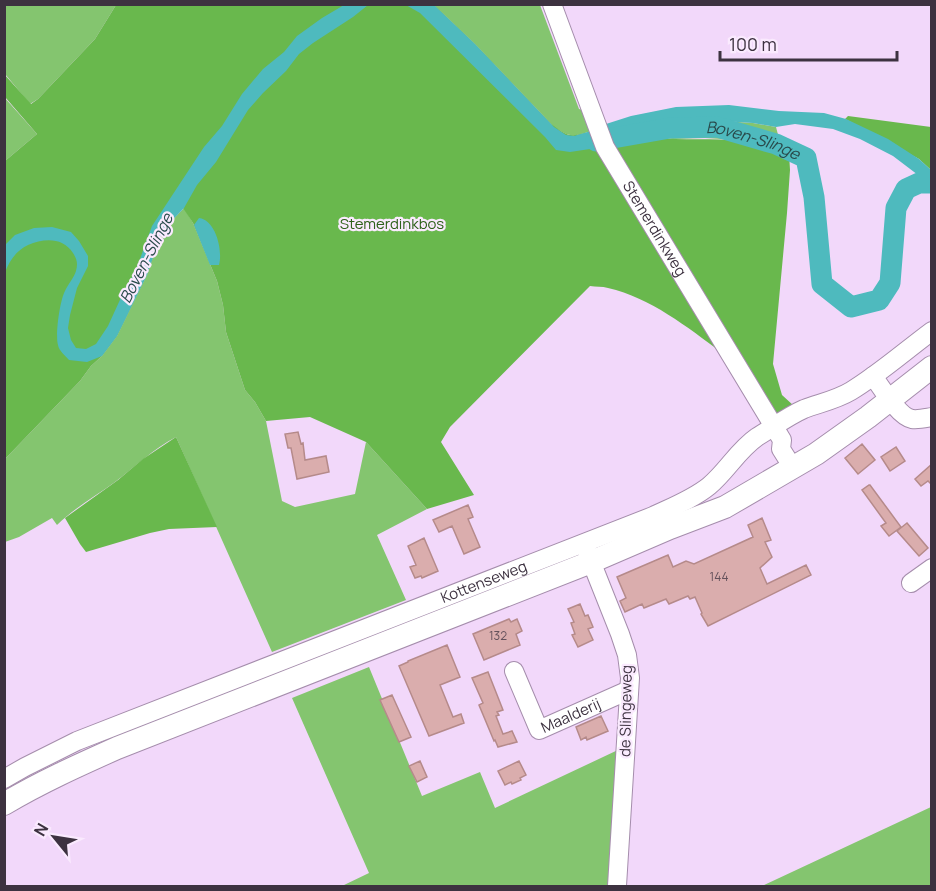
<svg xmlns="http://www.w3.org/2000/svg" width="936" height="891" font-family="Manrope,sans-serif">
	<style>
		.green { fill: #84c56f }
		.forest { fill: #69b84d }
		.water { fill: #4ebabe }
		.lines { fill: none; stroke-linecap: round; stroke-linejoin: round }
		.river { stroke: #4ebabe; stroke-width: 21 }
		.building { fill: #daadad; stroke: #b58a8a; stroke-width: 1.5 }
		.minor-casing { stroke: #a58dac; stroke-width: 20 }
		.major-casing { stroke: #a58dac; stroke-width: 24 }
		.minor { stroke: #fff; stroke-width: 18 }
		.major { stroke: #fff; stroke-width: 22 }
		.labels { text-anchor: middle; stroke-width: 4.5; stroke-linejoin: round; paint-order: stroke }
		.number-label { font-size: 12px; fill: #64515b }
		.park-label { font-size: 15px; fill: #2e611a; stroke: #faeafe }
		.street-label { font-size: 15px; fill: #3d3240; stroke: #faeafe }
		.water-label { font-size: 16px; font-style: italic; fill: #294a4b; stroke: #faeafe }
	</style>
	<rect width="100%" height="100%" fill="#f2d8fa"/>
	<path class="green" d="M4,5H116L95,39L38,99L30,104L5,74Z
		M434,5H540L579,109L590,112L595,130C574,136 572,139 554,127L475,44Z
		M4,97L37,134L5,161H4Z
		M707,120L753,123L776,127L782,150L755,141L705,138L673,139L642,136L612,147L609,141L651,127L680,121Z
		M184,208L193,223L217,281L223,305L226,332L245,390L255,402L266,421L282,501L295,507L355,494L366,442L427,509L377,535L406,600L272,652L176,437C153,449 135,467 115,482C96,496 74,508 57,525L52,518L19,537L5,542V459L80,381L91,366L102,356L117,336L147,275L162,231Z
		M369,667L422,796L480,772L495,808L620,749L611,886H342L369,873L292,698Z
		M931,807V886H762Z"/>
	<path class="forest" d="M116,5H434L475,44L551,124C565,134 568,138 585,133L599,144L721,352C687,327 651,298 608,288C602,286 596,287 590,286L450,427L441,442L474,495L427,509L366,442L310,417L266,421L255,402L245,390L226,332L223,305L217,281L193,223L183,208L162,231L147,275L117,336L102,356L91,366L80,381L5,459V161L37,134L5,97L4,74L31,104L38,99L95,39Z
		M848,116L931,127V170L919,159L845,119Z
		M642,136C653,137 664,139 675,139C715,140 752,136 789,153L790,170L787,213L773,364L782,395L794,406L777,417L618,161L615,145Z
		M176,437L217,527L169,529L150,533L86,552L80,544L65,518L118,480L143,459Z"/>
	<path class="water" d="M344,5H368L353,17L313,43L299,54L286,71L263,93L248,110L216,162L197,185L184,208L162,231L147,275L117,336L102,356L87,362L69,360C65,355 59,351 58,345C55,335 60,300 65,291C68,284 74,278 76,271C78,264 77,259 73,253C63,237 44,238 28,245C16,251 10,260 5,272V245L15,235L34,228L52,227L71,232L79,241L88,256V266L77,288L70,315L68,328L71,340L76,348L86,349L96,344L108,326L124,291L136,270L152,226L204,147L222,126L242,94L263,69L284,52L297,36L322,18Z
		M406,5H434L475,44L554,127L566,135L574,136L601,128L606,124L631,116L676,107L729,105L779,111L824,113L846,119L888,139L919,159L931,170V188L922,178L893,156L860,139L833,129L795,124L776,127L753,123L707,120L680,121L651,127L590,149L570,152L556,150L545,137L420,13Z
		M199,218C216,220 223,251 219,265H210L194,225Z"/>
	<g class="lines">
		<path class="river" id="s1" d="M596,141L670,128L717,127L776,144L806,158L814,197L822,284L851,307L879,300L890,283L896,208L906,189L919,183H932"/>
	</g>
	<path class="building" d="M298,432L301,444L303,443L305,460L326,456L329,472L297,479L291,448H288L285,434Z
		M862,444L875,460L858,474L845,458Z
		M896,447L905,461L890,471L881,457Z
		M932,464V485L928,481L921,486L915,479Z
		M869,485H870L901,527L889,536L881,526L886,523L862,490Z
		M468,505L473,517L468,519L480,547L464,554L452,526L439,532L433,520Z
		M762,518L771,540L765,542L772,557L760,568L767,584L806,565L811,575L708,626L701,614L702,613L695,597L690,599L688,596L669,604L666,599L644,608L642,604L625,612L620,601L626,598L617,577L668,555L673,567L686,561L694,564L753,537L748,525Z
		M907,523L928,548L919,556L897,531Z
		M424,538L438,571L422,578L421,576L415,578L410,567L416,565L408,546Z
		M580,604L585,616L588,615L593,627L588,629L593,640L578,647L572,635L575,634L571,623L574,622L568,609Z
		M509,619L511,622L517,619L522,631L516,634L520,645L484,660L473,634Z
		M447,645L460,677L440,685L453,717L461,714L464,723L429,736L399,666L408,662V661Z
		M488,672L503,710L497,712L499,715L496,716L503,734L512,731L517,742L498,747L495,740L494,741L479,705L483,703L472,678Z
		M392,695L411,737L399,742L380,700Z
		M601,716L608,731L587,740L586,737L581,740L576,727Z
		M420,761L427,777L417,782L409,766Z
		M519,761L526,775L520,778L521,780L512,784L511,782L505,785L498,771Z"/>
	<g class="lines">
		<defs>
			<g id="minor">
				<path id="s2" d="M552,4L605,147L782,440L781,449L793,468"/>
				<path d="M873,376C881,387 899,417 912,419C918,420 926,418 932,417"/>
				<path d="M587,551L620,634L627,655L630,678L617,886"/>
				<path d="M911,583L932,568"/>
				<path id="s3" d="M514,671L539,730L629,690"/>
				<path id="s4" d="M4,779L25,767L77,741L653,516C672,507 693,499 709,486C727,471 738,450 757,437C772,428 788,416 804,409C820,403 836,400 851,391C879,374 905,351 932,331"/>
			</g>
			<path id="major" d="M4,804C41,782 79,765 117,748L591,562L670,528L725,507L816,454L868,417L932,367"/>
		</defs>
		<use href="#minor" class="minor-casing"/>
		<use href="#major" class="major-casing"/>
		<use href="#minor" class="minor"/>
		<use href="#major" class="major"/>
	</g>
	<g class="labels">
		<g class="number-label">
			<text x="719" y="581">144</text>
			<text x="498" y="640">132</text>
		</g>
		<g class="park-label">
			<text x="392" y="229">Stemerdinkbos</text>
		</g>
		<g class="street-label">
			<text dy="5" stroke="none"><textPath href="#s2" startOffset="248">Stemerdinkweg</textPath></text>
			<text dy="5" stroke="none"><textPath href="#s4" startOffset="519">Kottenseweg</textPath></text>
			<text transform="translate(626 711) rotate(-89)" y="5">de Slingeweg</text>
			<text dy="5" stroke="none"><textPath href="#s3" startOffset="99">Maalderij</textPath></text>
		</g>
		<g class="water-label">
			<text dy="6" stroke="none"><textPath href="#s1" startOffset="160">Boven-Slinge</textPath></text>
			<text transform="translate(146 258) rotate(-63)" y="6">Boven-Slinge</text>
		</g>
	</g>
	<rect width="936" height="891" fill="none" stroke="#3d3240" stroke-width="12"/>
	<g transform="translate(54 837) rotate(300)" stroke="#faeafe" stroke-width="4.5" paint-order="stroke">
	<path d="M0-4.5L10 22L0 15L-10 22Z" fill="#3d3240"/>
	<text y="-9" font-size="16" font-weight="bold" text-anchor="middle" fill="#3d3240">N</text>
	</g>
	<path d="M720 51v9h177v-9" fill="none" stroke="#3d3240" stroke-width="3"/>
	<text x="729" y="51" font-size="18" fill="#3d3240" stroke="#faeafe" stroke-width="4.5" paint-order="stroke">100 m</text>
</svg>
